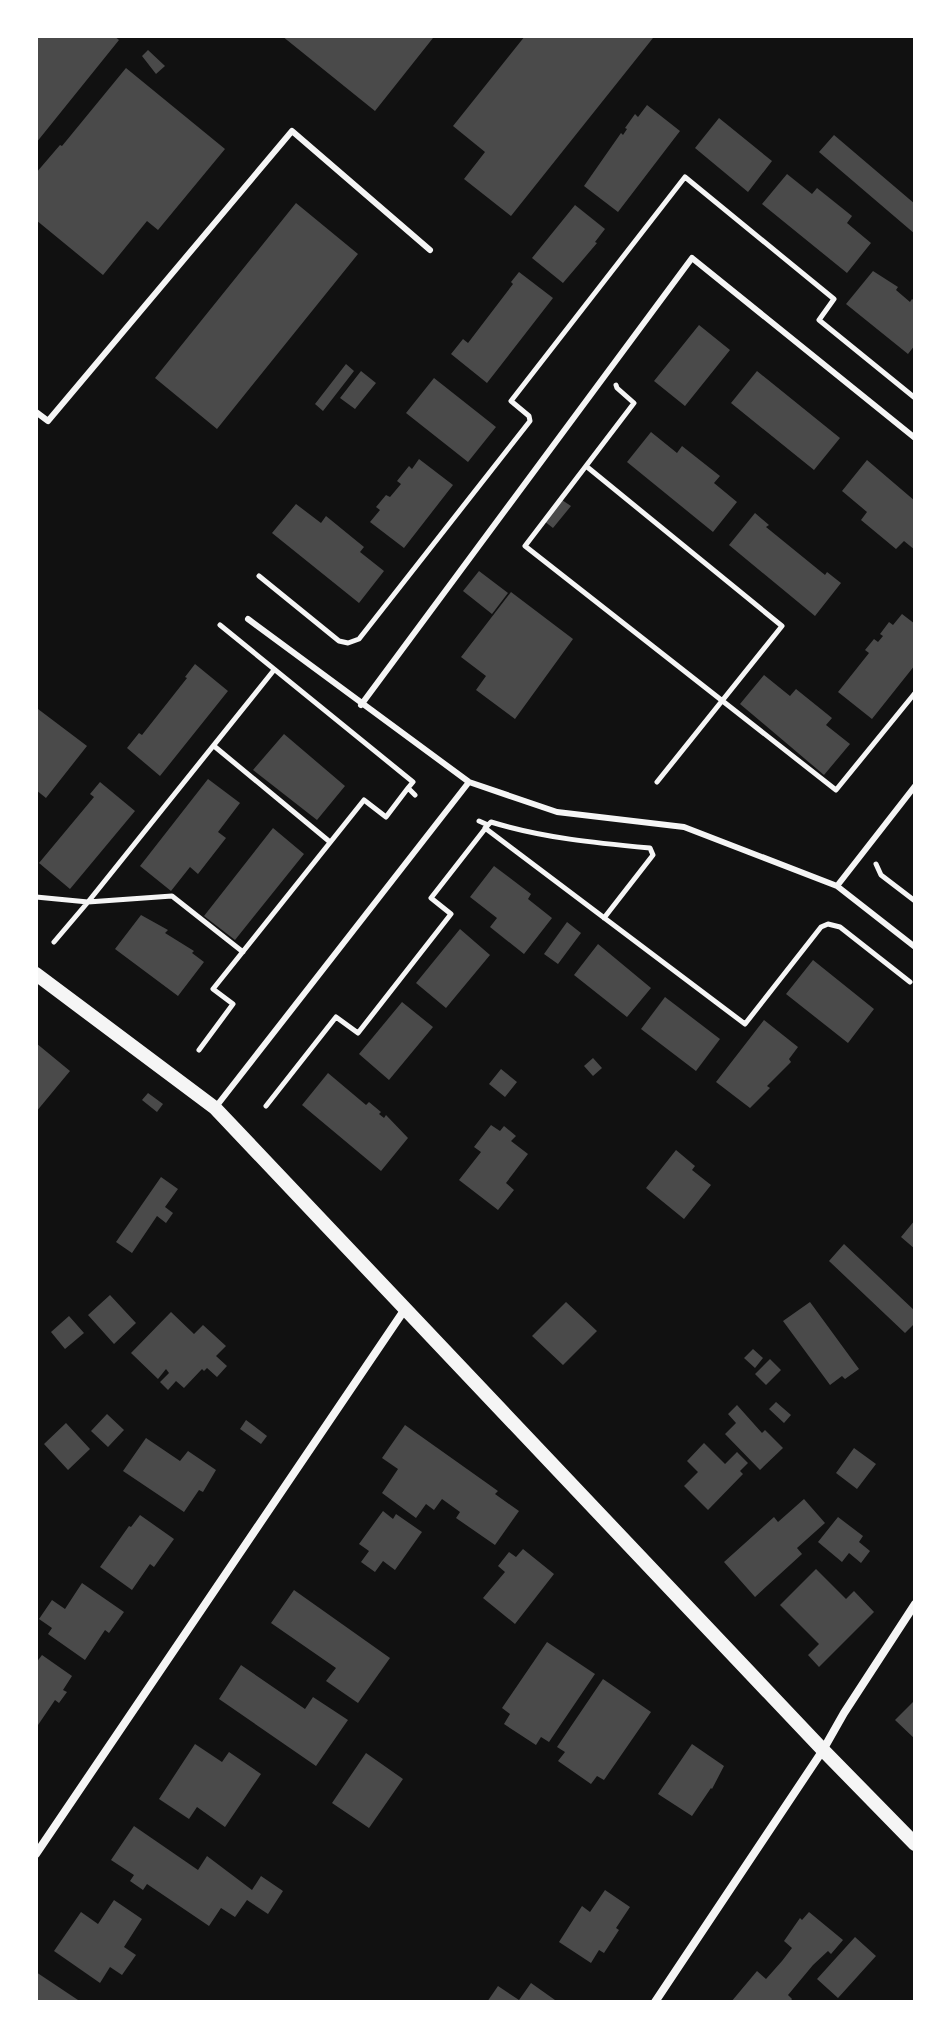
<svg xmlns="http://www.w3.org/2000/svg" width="951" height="2038" font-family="'Asap Condensed',sans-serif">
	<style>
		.building { fill: #4a4a4a }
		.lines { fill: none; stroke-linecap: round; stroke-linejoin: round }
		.path { stroke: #f5f5f5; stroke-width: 5 }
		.service { stroke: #f5f5f5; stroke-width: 6 }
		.minor { stroke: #f5f5f5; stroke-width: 8 }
		.tertiary { stroke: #f5f5f5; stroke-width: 14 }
	</style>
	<rect width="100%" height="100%" fill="#111"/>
	<path class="building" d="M36,36H114L119,40L36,143Z
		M282,36H430L433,38L375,111Z
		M525,36L653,38L511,216L464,179L485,152L453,126Z
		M148,50L165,66L156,74L142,56Z
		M126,68L225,149L158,230L147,221L103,275L36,220V173L60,145L62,146Z
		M647,105L680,131L618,212L584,186L621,133L623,135L627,129L625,128L635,114L638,117Z
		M719,118L772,161L748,192L695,148Z
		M834,135L915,204V234L819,152Z
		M787,174L812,194L817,188L852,216L847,223L871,243L847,273L762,204Z
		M296,203L358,254L217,429L155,378Z
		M575,205L605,229L595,242L597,243L563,283L532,258Z
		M873,271L898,287L896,290L910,302L912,299L915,301V345L908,354L846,304Z
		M519,272L553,298L487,383L451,354L463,339L468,343L513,284L511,282Z
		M699,325L730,350L685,406L654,381Z
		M346,364L354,371L323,411L315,404Z
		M361,371L376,383L355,409L340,398Z
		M757,371L840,438L814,470L731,403Z
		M434,378L496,427L468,462L406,413Z
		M651,432L677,453L682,446L720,476L714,483L737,502L713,532L627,462Z
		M419,459L453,485L404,548L370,522L380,510L376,507L386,495L390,497L401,484L397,481L409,466L412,469Z
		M867,460L915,501V550L904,541L896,549L861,520L867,512L842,491Z
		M562,500L571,506L553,528L544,521Z
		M296,504L321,523L326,516L364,547L360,552L384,571L359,603L272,533Z
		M755,513L769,525L766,527L825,575L827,572L841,583L815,616L729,545Z
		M479,571L508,593L492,614L463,591Z
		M511,592L573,639L515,719L476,690L486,676L461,657Z
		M902,614L915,624V665L872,719L838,692L869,653L865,650L874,639L878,642L883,636L880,634L889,622L893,625Z
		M195,664L228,691L160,776L127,748L139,733L142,735L187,678L185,677Z
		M764,675L790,696L796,689L832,718L826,725L850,744L824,775L740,704Z
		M38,709L87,746L46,798L36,790V711Z
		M284,734L345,786L317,820L253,770Z
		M208,779L240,803L218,832L226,838L198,874L190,867L171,891L140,866Z
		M100,782L135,811L70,889L39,863L94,797L90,794Z
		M273,828L304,854L235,940L204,916Z
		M494,866L531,894L528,899L552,918L524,954L490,927L497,918L470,897Z
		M141,915L168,930L165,933L194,951L192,953L204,962L178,996L115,949Z
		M567,922L581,933L558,964L544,954Z
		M460,929L490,955L446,1008L416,983Z
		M598,944L651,988L627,1017L574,975Z
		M813,960L874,1009L848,1043L786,994Z
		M665,997L720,1039L696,1071L641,1029Z
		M402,1002L433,1027L389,1080L359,1054Z
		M764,1020L798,1047L789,1059L791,1062L767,1086L770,1088L750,1108L716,1082Z
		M36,1043L70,1071L36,1112Z
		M593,1058L602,1068L593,1076L584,1066Z
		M501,1069L517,1082L505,1097L489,1084Z
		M328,1073L366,1105L369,1102L381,1112L379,1114L384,1118L386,1115L408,1138L381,1171L302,1105Z
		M148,1093L163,1104L157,1112L142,1100Z
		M491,1125L500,1131L504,1126L516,1136L511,1141L528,1154L506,1183L514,1190L498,1210L459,1180L481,1152L474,1147Z
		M676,1150L695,1166L692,1170L711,1185L684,1219L646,1188Z
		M161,1177L178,1189L165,1207L173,1213L166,1223L157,1216L132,1253L116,1242Z
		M915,1220V1249L901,1237Z
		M844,1244L915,1311V1323L905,1333L829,1261Z
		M110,1295L136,1323L114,1344L88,1315Z
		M566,1302L597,1331L563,1365L532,1336Z
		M810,1302L859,1369L845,1379L842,1376L830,1385L783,1321Z
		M171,1312L194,1334L203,1325L226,1346L216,1356L227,1366L217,1377L207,1368L204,1371L202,1369L184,1388L176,1381L168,1390L160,1382L169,1373L166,1369L158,1379L131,1353Z
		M69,1316L84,1333L65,1349L51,1332Z
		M753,1349L763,1358L755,1368L744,1358Z
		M770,1359L781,1370L766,1385L755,1374Z
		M776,1402L791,1415L784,1423L769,1409Z
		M737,1405L762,1433L765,1430L783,1448L760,1470L725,1434L736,1423L728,1414Z
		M107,1414L124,1430L108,1447L91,1431Z
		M246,1420L267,1436L261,1444L240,1429Z
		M66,1423L90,1449L68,1470L44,1444Z
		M405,1425L498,1491L495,1494L519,1511L495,1545L456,1518L460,1512L442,1499L434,1510L426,1504L416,1518L382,1493L398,1469L382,1458Z
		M146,1438L180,1461L188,1451L216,1470L203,1492L199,1490L184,1512L123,1471Z
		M704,1443L725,1464L737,1452L748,1463L740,1471L743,1474L708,1510L684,1486L698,1472L687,1461Z
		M854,1448L876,1464L857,1489L836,1473Z
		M804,1499L825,1523L797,1548L802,1554L755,1597L724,1562L774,1517L778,1522Z
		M383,1511L393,1519L396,1514L422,1532L395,1570L383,1561L375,1572L361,1562L369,1551L359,1544Z
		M140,1515L174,1539L154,1567L150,1564L132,1590L100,1567L129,1526L131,1527Z
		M838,1517L863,1536L859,1542L870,1551L861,1563L849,1553L842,1562L818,1542Z
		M523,1549L554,1574L515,1624L483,1598L505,1572L498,1566L509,1552L516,1557Z
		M816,1569L846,1599L854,1591L874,1612L819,1667L808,1655L819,1644L780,1605Z
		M82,1583L124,1612L109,1633L105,1630L85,1660L48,1634L52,1628L39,1619L52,1600L65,1609Z
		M294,1590L390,1658L358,1703L326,1681L336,1668L271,1623Z
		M547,1642L595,1674L549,1742L541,1737L536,1745L504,1724L510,1714L502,1708Z
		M42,1655L72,1676L63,1690L67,1692L59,1703L55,1700L36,1728V1663Z
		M241,1665L305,1709L313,1697L348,1720L316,1766L219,1699Z
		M603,1679L651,1712L604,1780L597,1776L591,1784L558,1761L565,1752L557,1747Z
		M915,1700V1739L895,1720Z
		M195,1744L222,1762L229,1752L261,1774L225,1827L197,1807L189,1819L159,1799Z
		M692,1744L724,1766L712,1789L711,1788L692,1816L658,1794Z
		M366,1753L403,1779L369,1828L332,1803Z
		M134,1826L198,1870L207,1856L252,1890L261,1876L283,1891L268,1914L247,1900L235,1917L221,1908L209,1926L147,1884L143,1890L130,1881L134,1875L111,1860Z
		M605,1890L630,1907L616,1928L619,1930L604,1953L599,1950L591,1963L559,1942L582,1906L590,1912Z
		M114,1900L142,1919L124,1947L136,1955L122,1975L110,1967L100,1983L54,1951L81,1912L98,1924Z
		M809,1912L843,1940L831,1954L828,1951L813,1965L788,1995L792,1999L790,2002H731L757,1971L766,1979L782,1961L792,1948L784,1941L800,1918L802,1920Z
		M855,1937L876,1956L838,1998L817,1979Z
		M36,1972L81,2002H36Z
		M531,1983L555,2000L554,2002H487L498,1986L519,2000Z"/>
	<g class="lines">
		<path class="path" d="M616,385L617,388L634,403L525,546L836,790L915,693
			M586,466L782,626L657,782
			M259,576L339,641L348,643L359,639L530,421L529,416L511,401L685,177L834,299L819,320L915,398
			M220,625L413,782L408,788
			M214,746L330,842
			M488,825L491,822C543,838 596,843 650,848L653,855L604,918
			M485,828L745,1024L821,927L828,924L840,927L910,982
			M876,864L881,875L915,901
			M36,897L88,902L274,670
			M54,942L88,902L172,896L243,952
			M199,1050L233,1004L213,989L364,800L386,817L408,788L415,795
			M266,1106L336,1017L358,1033L451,914L431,898L488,825L479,821"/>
		<path class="service" d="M36,412L48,421L292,131L430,250
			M248,619L469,782L557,812L684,827L837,886L915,947
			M361,705L692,258L915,438
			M837,886L915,786
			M215,1108L469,782"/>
		<path class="minor" d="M36,1854L405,1309
			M655,2002L823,1750L844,1713L915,1604"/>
		<path class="tertiary" d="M36,974L215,1108L823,1750L915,1844"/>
	</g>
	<rect width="951" height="2038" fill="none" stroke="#ffffff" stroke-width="76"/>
</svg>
